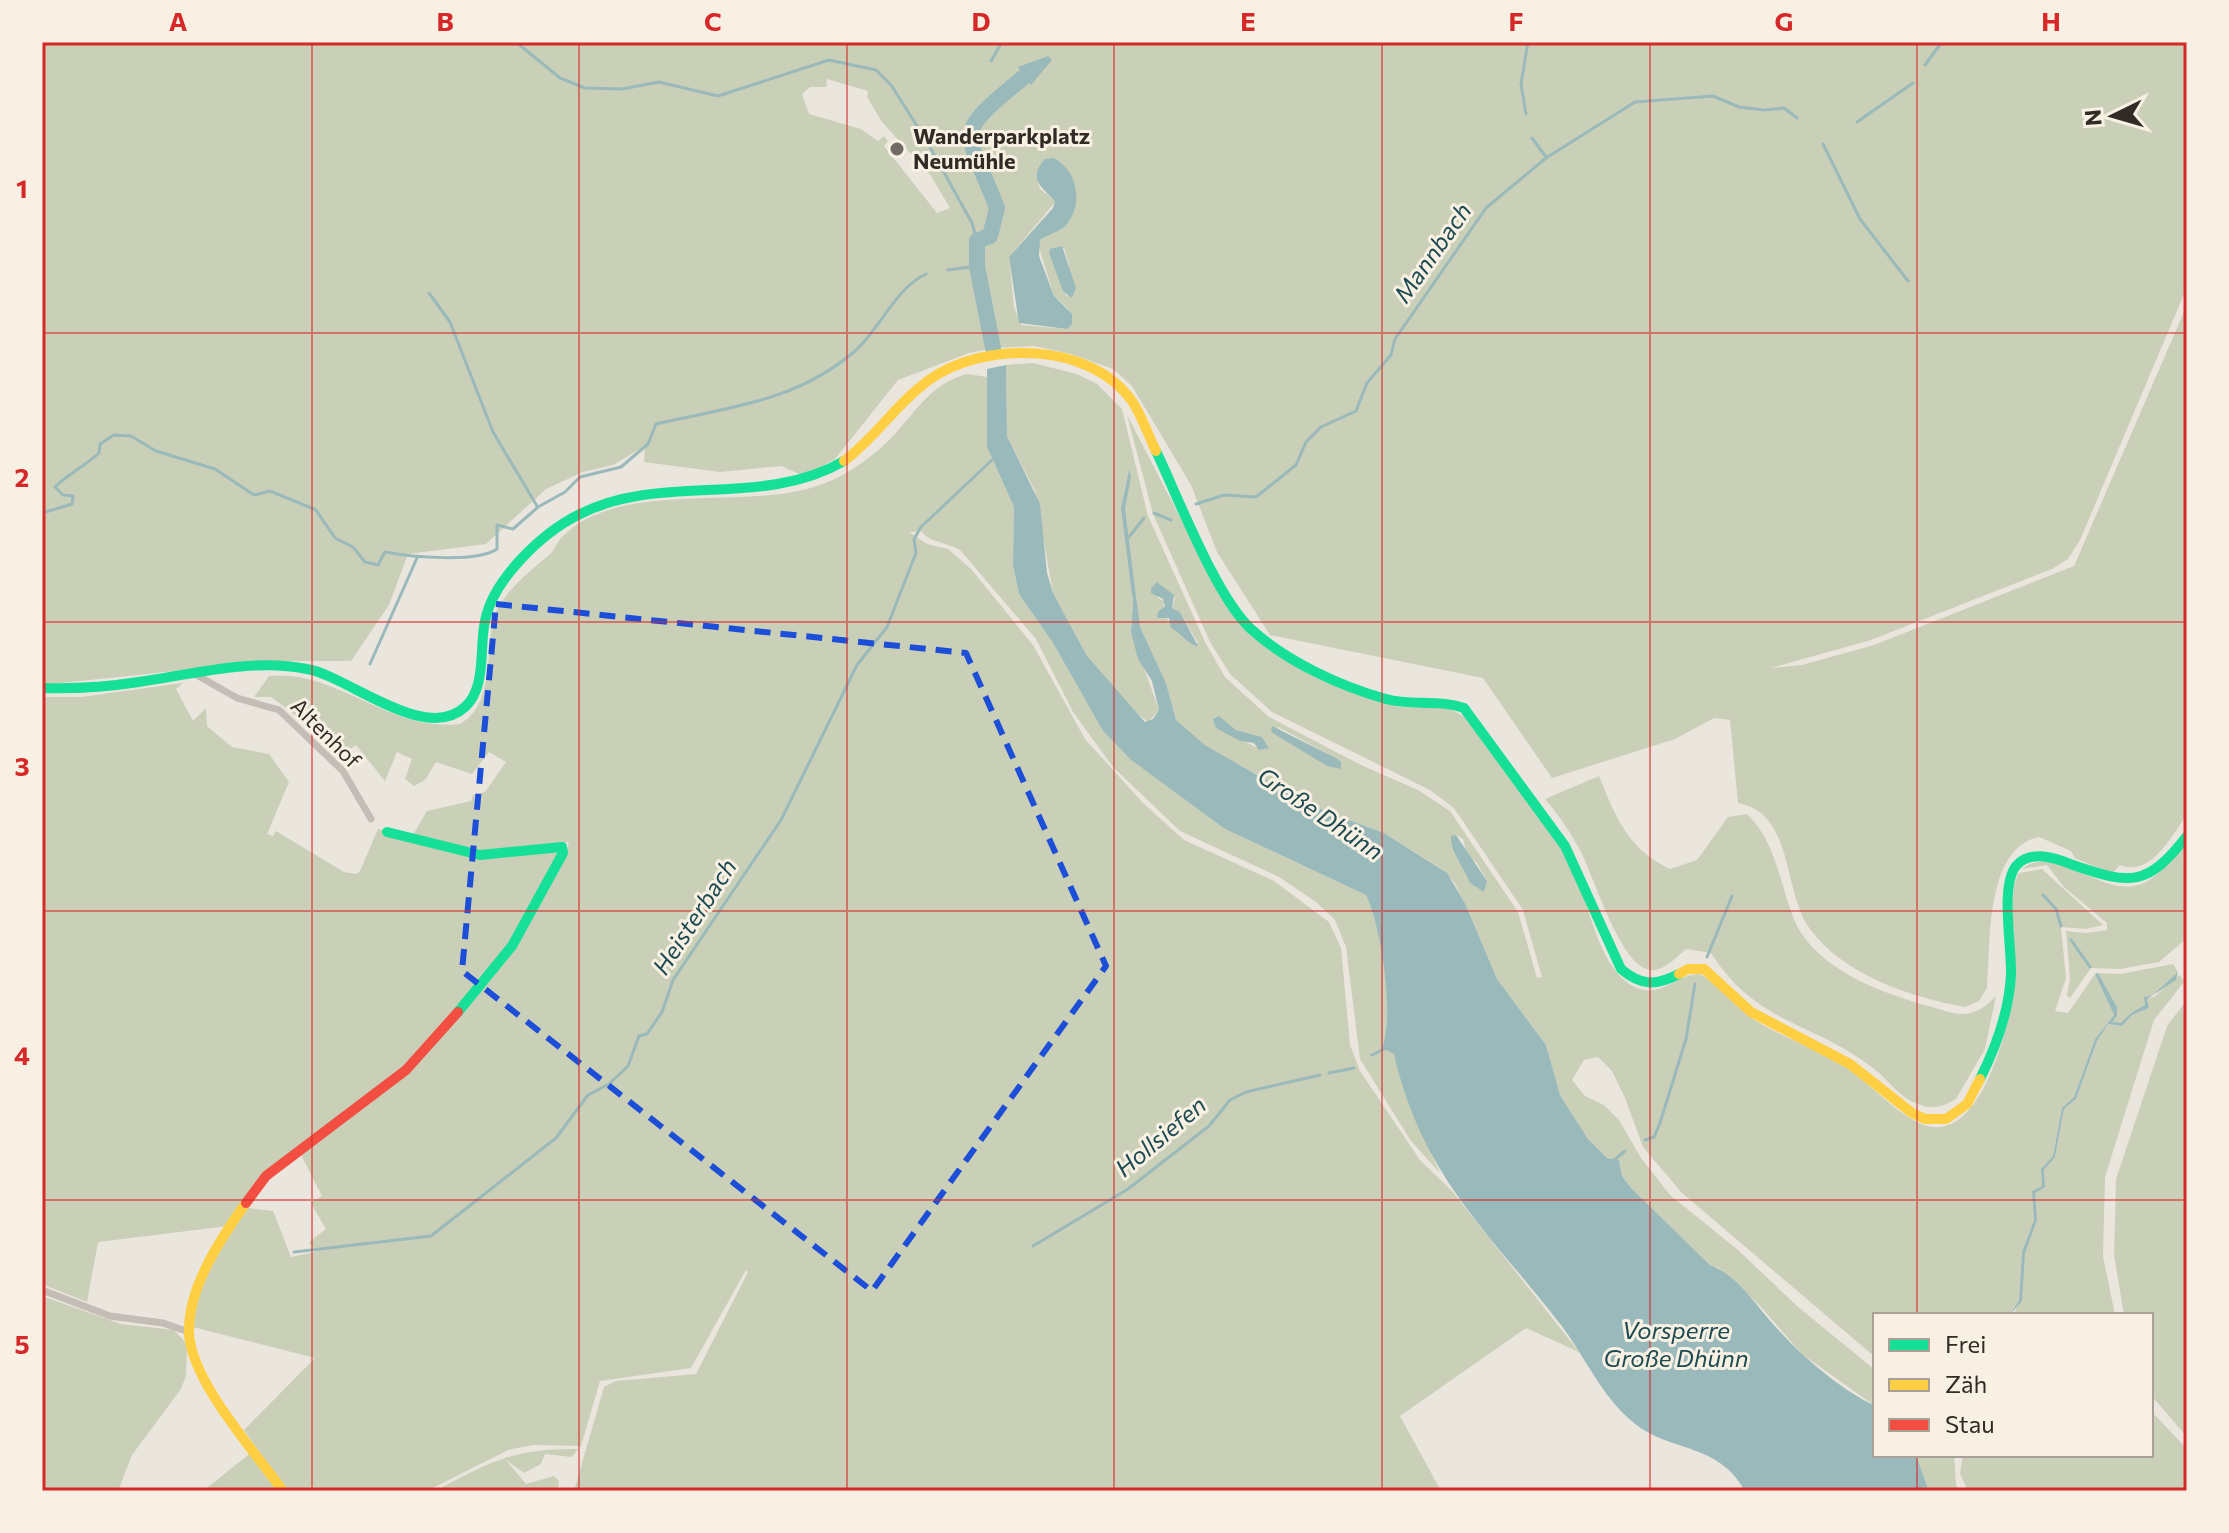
<svg xmlns="http://www.w3.org/2000/svg" width="2229" height="1533" font-family="Commissioner,sans-serif">
	<style>
		.green { fill: #cad0b7; fill-rule: evenodd }
		.water { fill: #9ab9ba }
		.lines { fill: none; stroke-linecap: round; stroke-linejoin: round }
		.stream { stroke: #9ab9ba; stroke-width: 3 }
		.river { stroke: #9ab9ba; stroke-width: 16 }
		.street { stroke: #c3bdb6; stroke-width: 7 }
		.fast { stroke: #16e098; stroke-width: 10 }
		.slow { stroke: #ffcf43; stroke-width: 10 }
		.jam { stroke: #f24e42; stroke-width: 10 }
		.marked { fill: none; stroke: #1d4ed8; stroke-width: 6; stroke-dasharray: 16 10; stroke-linejoin: round }
		.grid { fill: none; stroke: #d62828; stroke-width: 2; stroke-opacity: 0.55 }
		.poi-dot { fill: #726b65; stroke: #f8f0e3; stroke-width: 3 }
		.labels { text-anchor: middle; stroke-width: 6; stroke-linejoin: round; paint-order: stroke }
		.poi-label { font-size: 22px; font-weight: bold; fill: #322a25; stroke: #f8f0e3; text-anchor: start }
		.street-label { font-size: 22px; fill: #322a25; stroke: #f8f0e3 }
		.water-label { font-size: 24px; font-style: italic; fill: #1d4b52; stroke: #f8f0e3 }
		.neatline { fill: none; stroke: #d62828; stroke-width: 3 }
		.grid-label { font-size: 26px; text-anchor: middle; font-weight: bold; fill: #d62828 }
	</style>
	<rect width="100%" height="100%" fill="#eae5dd"/>
	<path class="green" d="M42,42H2187V287L2080,540L2068,559L2052,569L1871,640L1771,668L1802,665L1874,645L2074,566L2187,305V814C2173,834 2151,878 2120,865L2112,874L2075,858L2071,851L2039,837C1984,849 1991,945 1987,988L1979,1001L1965,1007C1910,997 1844,975 1810,929C1782,891 1795,814 1738,803L1730,720L1714,718L1675,739L1552,778L1483,678L1270,635L1217,552L1191,485L1132,386L1113,369L1071,354L1034,346L993,348L969,353L898,380L835,459L804,476L781,466L720,472L644,462L645,446L613,465L583,472L546,489L486,544L408,554L389,605L351,661H271L42,685ZM827,79L868,91L867,97L882,122L931,176L950,208L937,213L884,146L888,141L884,136L878,141L861,129L809,114L802,94L810,87H826ZM1045,159L1076,188C1077,235 1056,220 1038,244L1054,296L1068,309L1067,329L1021,325L1014,307L1009,257L1056,201L1040,189L1036,174ZM1064,248L1069,265L1067,297L1049,251Z
		M1033,363L1077,374L1097,384L1122,409L1148,516L1206,644L1225,677L1269,717L1361,765L1418,790L1450,811L1518,912L1537,978L1542,977L1523,910L1454,808L1430,790L1272,712L1230,674L1210,642L1153,514L1127,415L1222,598L1251,635L1306,672L1359,694L1399,707L1449,708L1470,720C1501,775 1550,819 1576,877C1591,910 1600,972 1637,988C1661,998 1677,974 1700,974C1719,985 1732,1004 1750,1017C1780,1038 1817,1047 1847,1068C1871,1084 1893,1111 1919,1123C1980,1152 2009,1026 2014,987C2019,955 2005,898 2019,873L2042,869L2103,925L2086,929L2061,927L2066,978L2055,1011L2068,1013L2095,974L2114,1015L2095,1039L2074,1097L2062,1108L2053,1156L2041,1169L2042,1186L2032,1191L2034,1220L2022,1252L2019,1300L2010,1315H1875V1357L1682,1193L1643,1147L1625,1098L1612,1071L1598,1057L1584,1060L1572,1080L1585,1096L1604,1105L1619,1120L1641,1158L1670,1195L1738,1250L1797,1306L1875,1370V1406L1802,1354L1761,1307L1719,1268L1710,1265L1631,1188L1622,1176L1619,1160L1607,1158L1588,1139L1560,1095L1546,1045L1497,979L1465,903L1454,882L1440,868L1384,833L1325,811L1276,786L1205,745L1176,720L1166,683L1140,627L1125,508L1128,473L1122,504L1133,602L1131,632L1159,710L1148,722L1124,702L1087,656L1053,593L1035,491L1007,436L1006,365ZM1157,582L1175,598L1172,608L1180,612L1198,643L1191,644L1182,632L1175,630L1162,611L1165,602L1157,597ZM1225,722L1236,730L1262,737L1269,748L1256,747L1216,728ZM1276,726L1336,758L1327,766L1296,746ZM1456,835L1463,839L1468,857L1477,863L1487,881L1468,878L1467,871C1455,860 1451,849 1456,835Z
		M967,374L987,377V447L1014,507L1013,565L1019,594L1053,643L1103,731L1131,760L1225,829L1366,895C1381,925 1396,1016 1382,1048L1394,1053L1410,1108L1440,1173L1411,1141L1360,1059L1346,947L1335,920L1316,902L1279,877L1180,831L1113,767L1073,712L1036,639L961,551C948,542 930,543 921,531L909,532L927,544L948,549L971,569L1033,645L1085,739L1143,803L1184,840L1274,881L1329,922L1341,948L1350,1045L1360,1071L1420,1160L1452,1191L1579,1352L1526,1328L1400,1416L1441,1491H574L604,1387L616,1381L696,1374L748,1272L746,1270L691,1368L600,1381L581,1446L533,1445L508,1450L427,1491H287L244,1430L315,1358L193,1327L198,1293L239,1215L248,1208L273,1211L291,1257L315,1252L309,1242L326,1229L311,1203L322,1196L300,1153L391,1085L523,933L565,857L569,842L487,853L413,835L427,811L471,801L473,795L485,792L506,762L489,752L472,774L436,762L425,780L414,786L405,779L412,759L397,752L385,781L356,745L345,752L271,697H254L269,676C337,669 390,733 460,724C495,705 485,651 494,618C501,594 530,571 549,555C555,550 557,541 563,536C619,480 740,510 814,487C844,478 873,457 894,435C918,409 931,384 967,374Z
		M183,683L176,689L193,721L206,708L207,726L232,747L269,754L289,782L267,834L273,836L276,831L344,872L356,874L360,871L378,829L469,855L552,848L559,851L519,932L419,1055L286,1157L228,1226L98,1242L87,1302L42,1284V697H81Z
		M1599,776C1616,818 1628,849 1670,869L1697,860L1728,817L1747,814C1775,841 1779,879 1792,914C1810,966 1876,991 1925,1005C1957,1014 1970,1023 1996,996L1985,1049L1956,1099C1944,1106 1933,1110 1921,1105C1900,1099 1890,1081 1873,1068C1812,1021 1757,1025 1711,953L1686,949C1677,957 1663,972 1650,970C1620,966 1594,876 1580,850C1570,832 1559,815 1545,799Z
		M2187,843V938L2159,962L2120,969L2091,968L2070,998L2067,996L2070,978L2066,931L2086,933L2107,930V923L2064,887L2047,865L2022,869C2061,840 2103,904 2146,882C2161,874 2175,855 2187,843Z
		M2173,964L2178,972L2153,995L2144,997L2146,1005L2131,1013L2121,1024L2111,1022L2117,1016V1007L2098,973L2120,974Z
		M2180,975L2184,982L2154,1020L2105,1177L2103,1256L2115,1315H2013C2026,1295 2020,1276 2024,1254C2030,1226 2037,1225 2035,1192L2045,1187L2044,1170L2055,1157L2064,1109L2076,1099L2097,1041L2108,1024L2122,1026L2132,1015L2149,1008L2147,999L2154,997Z
		M2187,1000V1437L2151,1395V1315H2124L2114,1255L2116,1179L2167,1026Z
		M42,1296L121,1324L174,1330L187,1344L186,1376L181,1389L132,1455L118,1491H42Z
		M2151,1411L2187,1449V1491H1968L1960,1474L1963,1455H2151Z
		M578,1449L572,1457L545,1454L541,1464L524,1473L506,1460L526,1484L554,1476L559,1481L558,1491H435C493,1461 511,1449 578,1449Z
		M252,1452L280,1491H203Z
		M1916,1455H1954L1956,1485L1960,1491H1929Z"/>
	<path class="water" d="M1048,56L1052,60L1031,85L1018,67Z
		M1054,158C1077,170 1084,203 1067,224C1061,232 1048,234 1040,240L1039,256L1054,296L1072,314V324L1067,329L1019,323L1009,257L1053,208L1055,201C1041,186 1027,179 1045,159Z
		M1062,246L1076,288L1072,298L1063,291L1049,253L1050,249Z
		M1006,365L1007,436L1040,504L1047,573L1053,593L1087,656L1145,722L1153,719L1159,710L1152,681L1138,659L1131,632L1133,602L1121,508L1129,470L1131,477L1125,508L1140,627L1166,683L1176,720L1205,745L1276,786L1325,811L1384,833L1447,873L1465,903L1497,979L1546,1045L1560,1095L1588,1139L1607,1158L1619,1160L1622,1176L1631,1188L1710,1265C1736,1274 1755,1304 1773,1324C1800,1355 1838,1388 1875,1406V1455H1916L1929,1491H1745C1718,1442 1671,1453 1634,1423C1601,1396 1586,1358 1561,1325C1488,1231 1422,1176 1394,1054L1382,1048C1395,1016 1381,926 1366,895L1225,829L1131,760L1103,731L1053,643L1019,594L1013,565L1014,507L987,447V369Z
		M1157,582L1174,595L1172,608L1180,612L1198,646C1189,646 1180,632 1171,628L1169,618H1157L1158,612L1165,606L1163,599L1151,593V588Z
		M1219,716L1236,730L1262,737L1269,748L1259,750L1254,743L1240,741L1216,728L1213,719Z
		M1272,726L1336,758L1341,762V769L1327,766L1271,732Z
		M1456,835L1487,881L1484,892L1470,883C1465,868 1450,853 1451,836Z
		M2178,972L2176,980L2147,999L2149,1008L2132,1015L2122,1026L2108,1024L2097,1041L2076,1099L2064,1109L2055,1157L2044,1170L2045,1187L2035,1193L2037,1220L2025,1253L2022,1301L2010,1315L2019,1300L2022,1252L2034,1220L2032,1191L2042,1186L2041,1169L2053,1156L2062,1108L2074,1097L2095,1039L2114,1015L2095,974L2098,973L2117,1007V1016L2112,1022L2121,1023L2131,1013L2145,1005L2144,997L2153,995Z"/>
	<g class="lines">
		<path class="stream" d="M516,42L560,78L585,88L622,89L659,82L718,96L829,60L876,70L891,85L926,140L972,223L977,241
			M991,61L1002,42
			M1925,65L1942,42
			M1526,114L1521,84L1528,42
			M1857,122L1913,83
			M1532,138L1546,157
			M1823,144L1860,219L1908,281
			M948,270L977,266
			M429,293L450,322L493,432L537,506
			M1196,504L1224,495L1256,497L1296,465L1306,442L1321,427L1356,411L1367,383L1391,355L1395,339L1486,208L1546,158L1635,102L1713,96L1739,107L1764,110L1784,108L1797,118
			M42,513L72,504L73,496L63,495L55,487C69,473 85,466 99,453L100,444L114,435L131,436L156,451L215,469L254,495L270,491L316,510L335,538L353,547L365,562L378,565L385,552C411,557 477,563 497,549V525L513,529L538,507L565,492L580,477L621,467L648,444L656,424C729,407 797,402 856,350C880,328 897,287 926,274
			M1154,513L1171,520
			M1129,537L1144,518
			M370,664L417,558
			M2043,895L2056,909L2061,926
			M2071,940L2090,967
			M1707,957L1732,896
			M1372,1055L1386,1048
			M1329,1073L1354,1068
			M1645,1140L1654,1137L1660,1123L1686,1039L1695,984
			M1613,1161L1625,1151
			M1033,1246L1128,1189L1209,1126L1230,1100L1246,1092L1320,1075
			M294,1252L431,1236L556,1138L588,1095L609,1084L628,1066L639,1036L647,1034L662,1012L673,980L781,820L857,665L887,627L916,553L914,539L921,527L992,460"/>
		<path class="river" d="M993,348L977,266V241L990,236L997,208C966,126 950,138 1024,77"/>
		<path class="street" d="M195,674L237,698L279,710L343,771L371,819
			M42,1290L110,1316L163,1323L189,1332"/>
		<path class="fast" d="M1156,451C1178,497 1216,597 1251,629C1286,661 1339,686 1386,699C1411,706 1438,699 1464,708L1565,846L1621,969C1641,986 1656,986 1679,974
			M42,688C75,689 106,687 139,682C193,674 252,658 307,669C348,676 425,744 465,707C487,687 479,647 485,621C493,579 543,532 580,514C663,472 762,509 844,461
			M387,832L480,855L562,847L563,853L512,946L458,1012
			M1980,1079C1996,1047 2009,1012 2011,975C2012,948 2000,886 2016,866C2030,849 2056,858 2073,865C2131,885 2147,887 2187,836"/>
		<path class="slow" d="M844,461C876,437 897,403 929,380C983,341 1090,341 1132,401C1142,416 1148,435 1156,451
			M1679,974L1688,969H1704L1751,1012L1850,1064L1912,1113L1925,1119H1946L1967,1104L1980,1079
			M246,1203C221,1238 188,1287 189,1332C190,1380 255,1452 283,1491"/>
		<path class="jam" d="M246,1203L266,1176L406,1070L458,1012"/>
	</g>
	<path class="marked" d="M496,604L966,653L1106,966L872,1291L462,971Z"/>
	<path class="grid" d="M312,42V1491M579,42V1491M847,42V1491M1114,42V1491M1382,42V1491M1650,42V1491M1917,42V1315M42,333H2187M42,622H2187M42,911H2187M42,1200H2187M1917,1455V1491"/>
	<circle class="poi-dot" cx="897" cy="149" r="8"/>
	<g class="labels">
		<g class="poi-label">
			<text x="913" y="144">Wanderparkplatz<tspan x="913" dy="25">Neumühle</tspan></text>
		</g>
		<g class="street-label">
			<text transform="translate(326 733) rotate(45)" y="8">Altenhof</text>
		</g>
		<g class="water-label">
			<text transform="translate(1433 253) rotate(-55)" y="8">Mannbach</text>
			<text transform="translate(1320 814) rotate(34)" y="8">Große Dhünn</text>
			<text transform="translate(695 917) rotate(-57)" y="8">Heisterbach</text>
			<text transform="translate(1161 1137) rotate(-40)" y="8">Hollsiefen</text>
			<text x="1676" y="1339">Vorsperre<tspan x="1676" dy="28">Große Dhünn</tspan></text>
		</g>
	</g>
	<rect width="2229" height="1533" fill="none" stroke="#f8f0e3" stroke-width="88"/>
	<rect x="1873" y="1313" width="280" height="144" fill="#f8f0e3" stroke="#a9a197" stroke-width="2"/>
	<rect x="1889" y="1339" width="40" height="12" fill="#16e098" stroke="#a9a197" stroke-width="2"/>
	<text x="1945" y="1353" font-size="24" fill="#322a25">Frei</text>
	<rect x="1889" y="1379" width="40" height="12" fill="#ffcf43" stroke="#a9a197" stroke-width="2"/>
	<text x="1945" y="1393" font-size="24" fill="#322a25">Zäh</text>
	<rect x="1889" y="1419" width="40" height="12" fill="#f24e42" stroke="#a9a197" stroke-width="2"/>
	<text x="1945" y="1433" font-size="24" fill="#322a25">Stau</text>
	<g transform="translate(2113 116) rotate(265)" stroke="#f8f0e3" stroke-width="6" paint-order="stroke">
	<path d="M0-6L14 30L0 20L-14 30Z" fill="#322a25"/>
	<text y="-12" font-size="22" font-weight="bold" text-anchor="middle" fill="#322a25">N</text>
	</g>
	<rect x="44" y="44" width="2141" height="1445" class="neatline"/>
	<g class="grid-label">
		<text x="178" y="31">A</text>
		<text x="445" y="31">B</text>
		<text x="713" y="31">C</text>
		<text x="981" y="31">D</text>
		<text x="1248" y="31">E</text>
		<text x="1516" y="31">F</text>
		<text x="1784" y="31">G</text>
		<text x="2051" y="31">H</text>
		<text x="22" y="198">1</text>
		<text x="22" y="487">2</text>
		<text x="22" y="776">3</text>
		<text x="22" y="1065">4</text>
		<text x="22" y="1354">5</text>
	</g>
</svg>
